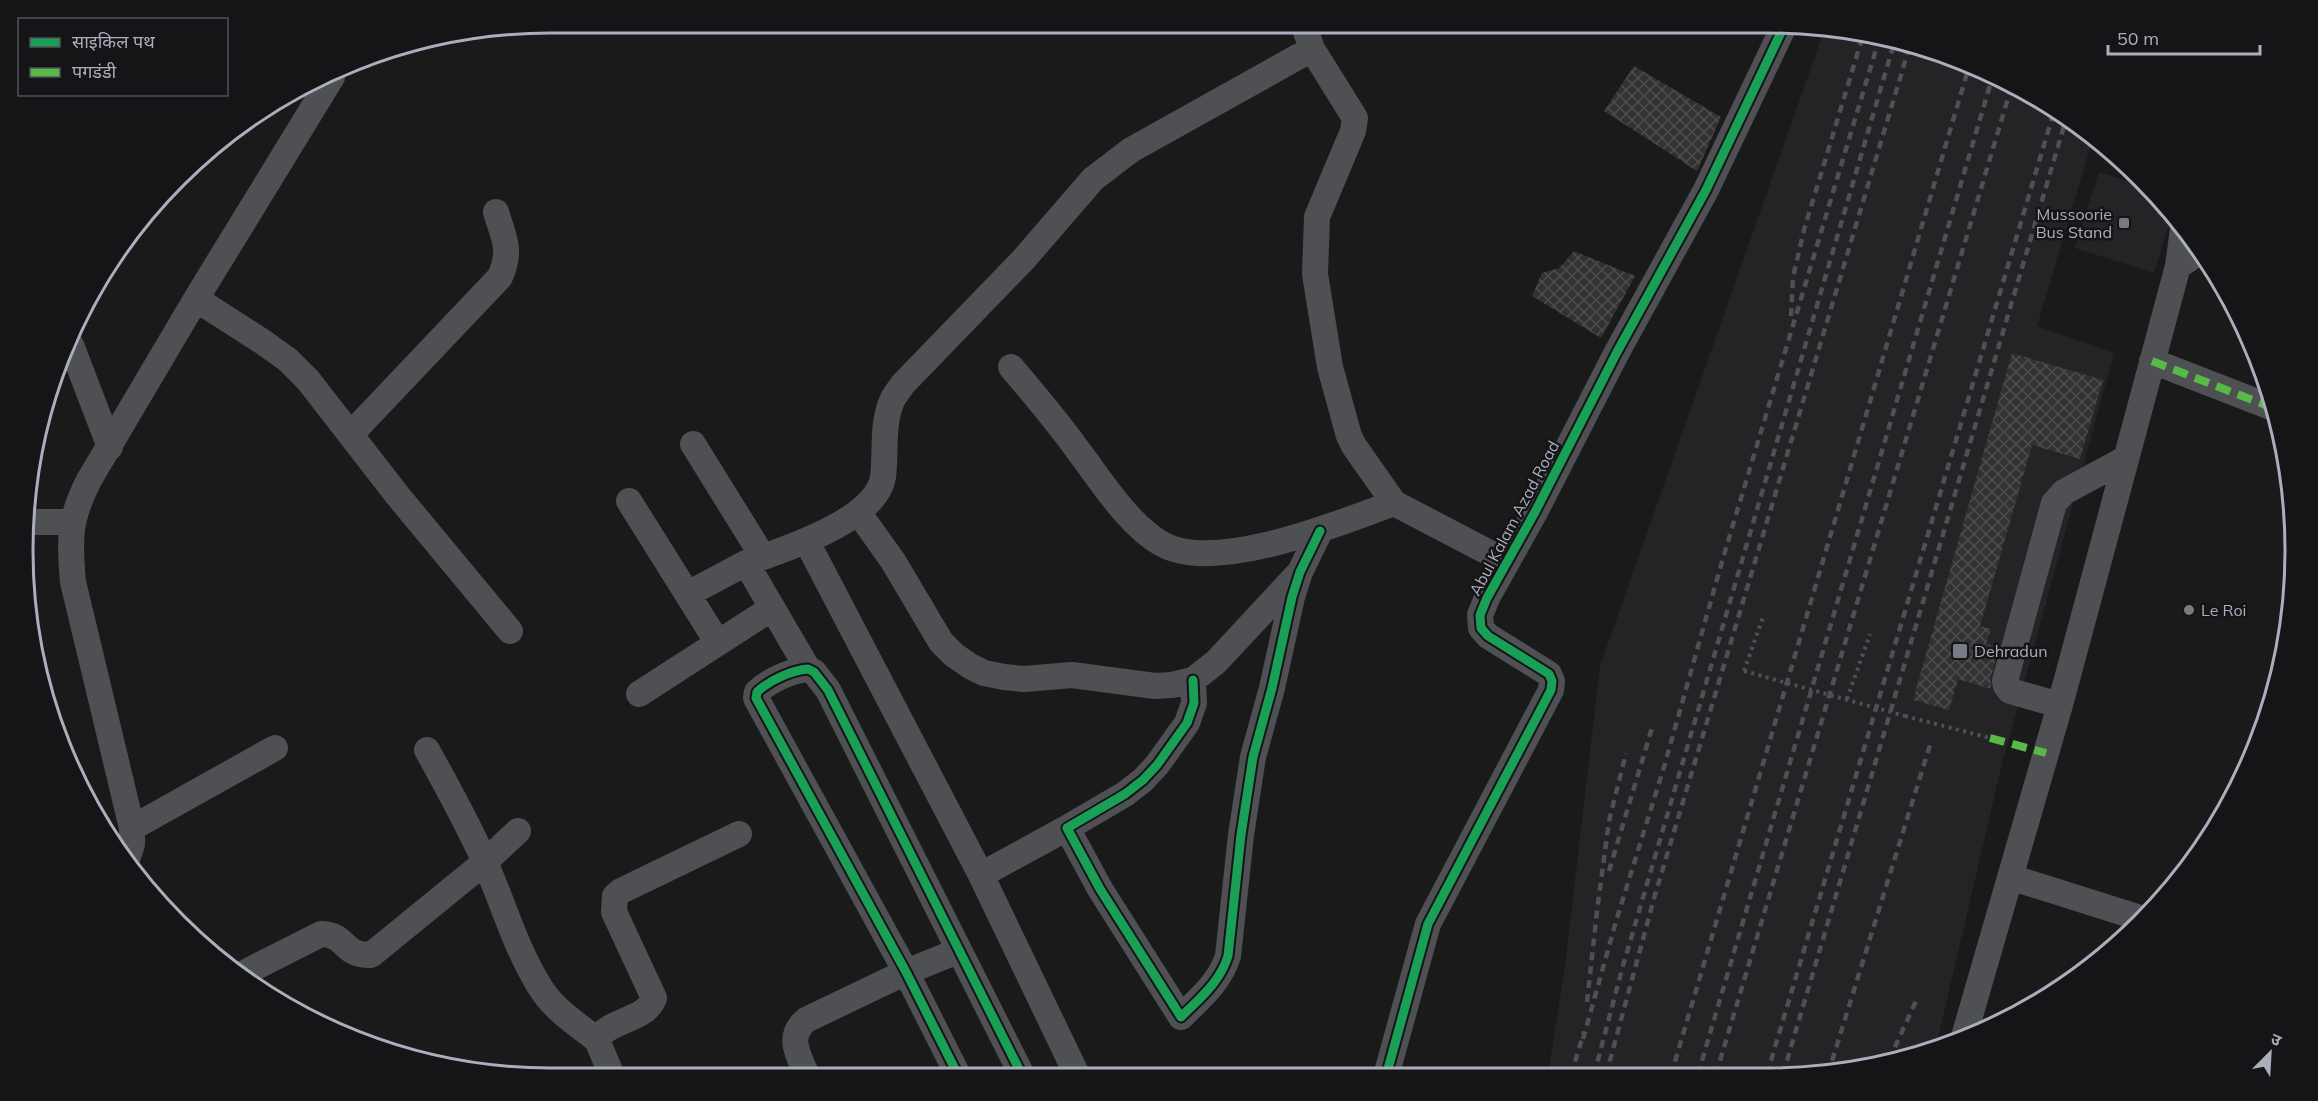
<svg xmlns="http://www.w3.org/2000/svg" width="2318" height="1101" font-family="Mulish,'Noto Sans Devanagari',sans-serif">
	<style>
		.built { fill: #242427 }
		.building { fill: url(#building-cross-hatch) }
		.lines { fill: none; stroke-linecap: round; stroke-linejoin: round }
		.path { stroke: #505155; stroke-width: 4; stroke-dasharray: 3 4.5; stroke-linecap: butt }
		.minor { stroke: #4e5054; stroke-width: 26 }
		.rail { stroke: #4f5053; stroke-width: 4.5; stroke-dasharray: 8 6; stroke-linecap: butt }
		.path-bridge { stroke: #505155; stroke-width: 4; stroke-dasharray: 3 4.5; stroke-linecap: butt }
		.quiet { stroke: #58b947; stroke-width: 8; stroke-dasharray: 15 8; stroke-linecap: butt }
		.cycleway-casing { stroke: #151417; stroke-width: 13 }
		.cycleway { stroke: #1a9f57; stroke-width: 9 }
		.poi-dot { fill: #787b84; stroke: #151417; stroke-width: 2 }
		.labels { text-anchor: middle; stroke-width: 5; stroke-linejoin: round; paint-order: stroke }
		.poi-label { font-size: 16px; fill: #abafbd; stroke: #151417; text-anchor: start }
		.street-label { font-size: 16px; fill: #abafbd; stroke: #151417 }
		.rim { fill: none; stroke: #abafbd; stroke-width: 3 }
	</style>
	<defs>
		<pattern id="building-cross-hatch" width="8" height="8" patternUnits="userSpaceOnUse" patternTransform="scale(1.5)"><rect width="8" height="8" fill="#323233"/><path d="M0 0l8 8M0 8l8-8" fill="none" stroke="#4d4d4f"/></pattern>
	</defs>
	<rect width="100%" height="100%" fill="#1a1a1b"/>
	<path class="built" d="M1825,28L1871,33L1970,63L2061,112L2093,138L2037,326L2114,353L2001,768L1936,1047L1837,1074L1548,1075L1565,966L1600,666Z
		M2099,172L2150,188L2172,215L2154,273L2075,248Z"/>
	<path class="building" d="M1634,66L1721,117L1697,171L1604,111Z
		M1574,251L1635,276L1601,338L1532,296L1542,273L1559,268Z
		M2012,353L2103,380L2080,459L2032,445L1980,626L1991,629L1986,644L1999,648L1991,677V689L1958,679L1949,710L1913,700Z"/>
	<g class="lines">
		<path class="path" d="M1744,671L1763,617
			M1847,699L1870,634
			M1905,716L1990,738"/>
		<path class="minor" d="M1303,23L1312,49L1355,118L1353,131L1317,217L1315,274L1330,367L1349,436L1354,446L1394,503L1507,562
			M2178,266L2201,251
			M196,299L263,342L288,360L308,380L398,496L510,631
			M71,345L110,447
			M2152,361L2273,408
			M1011,367C1034,394 1056,420 1077,449C1100,479 1128,525 1162,544C1215,574 1340,523 1394,503
			M351,434L500,277C512,249 504,239 496,212
			M693,444L763,557
			M629,501L718,643
			M858,512L893,561L941,642L954,655L970,666L984,673L1004,677L1024,679L1072,675L1155,686L1172,685L1193,680L1216,662L1296,576
			M30,522H71
			M807,542L981,875L1078,1077
			M688,594L746,563
			M808,669L746,563C783,550 876,521 883,477C886,453 882,426 891,403C893,397 899,390 903,384L1023,260L1093,179L1131,150L1312,49
			M1193,680L1194,703L1187,723L1157,765L1143,780L1125,794L1067,828L1100,889L1181,1017C1200,998 1220,982 1228,956L1241,835L1253,757L1272,688L1292,597L1300,572L1320,531
			M639,694L772,608
			M2060,705L2010,691L2006,686L2005,681L2054,503L2064,492L2125,459
			M427,750C447,786 467,822 484,860C503,902 515,947 540,987C553,1009 577,1024 597,1040
			M132,828L275,748
			M126,863L132,844V828L73,582C69,539 69,519 89,480L196,299L332,77
			M981,875L1067,828
			M2010,877L2140,918
			M244,973L321,934C347,934 342,956 371,955L485,862L518,831
			M1963,1040L2060,705L2178,266L2183,229
			M1386,1076L1428,924L1551,690L1552,681L1549,674L1488,636L1481,628L1480,615L1487,598L1535,512L1617,352L1706,190L1785,24
			M959,1077L906,972L756,698L757,692C769,681 791,670 808,669L814,672L828,690L1023,1077
			M613,1078L597,1040C610,1018 645,1022 654,998L614,912L615,896L621,891L739,834
			M808,1078C800,1057 785,1038 806,1020L906,972L958,951"/>
		<path class="rail" d="M1791,316L1793,277L1804,230L1864,32
			M1609,871L1652,728
			M1587,1002L1597,911L1609,821L1626,753
			M1583,1039L1617,918L1664,767L1723,558L1880,36
			M1889,1060L1916,1001
			M1698,1074L1993,75
			M1716,1074L2012,85
			M1767,1074L2055,108
			M1783,1074L2067,116
			M1828,1074L1930,745
			M1571,1075L1584,1032
			M1594,1075L1622,969L1895,40
			M1606,1075L1655,895L1910,45
			M1671,1075L1970,63"/>
		<path class="path-bridge" d="M1744,671L1905,716"/>
		<path class="quiet" d="M2152,361L2273,408
			M1990,738L2046,753"/>
		<defs>
			<path id="cycleway" d="M1193,680L1194,703L1187,723L1157,765L1143,780L1125,794L1067,828L1100,889L1181,1017C1200,998 1220,982 1228,956L1241,835L1253,757L1272,688L1292,597L1300,572L1320,531
				M1386,1076L1428,924L1551,690L1552,681L1549,674L1488,636L1481,628L1480,615L1487,598L1535,512L1617,352L1706,190L1785,24
				M959,1077L906,972L756,698L757,692C769,681 791,670 808,669L814,672L828,690L1023,1077"/>
		</defs>
		<use href="#cycleway" class="cycleway-casing"/>
		<use href="#cycleway" class="cycleway"/>
	</g>
	<g class="poi-dot">
		<rect x="2118" y="217" width="12" height="12" rx="3"/>
		<circle cx="2189" cy="610" r="6"/>
		<rect x="1952" y="643" width="16" height="16" rx="3"/>
	</g>
	<g class="labels">
		<g class="poi-label">
			<text x="2112" y="220" text-anchor="end">Mussoorie<tspan x="2112" dy="18">Bus Stand</tspan></text>
			<text x="2201" y="616">Le Roi</text>
			<text x="1974" y="657">Dehradun</text>
		</g>
		<g class="street-label">
			<text transform="translate(1514 518) rotate(-62)" y="6">Abul Kalam Azad Road</text>
		</g>
	</g>
	<path d="M0 0H2318V1101H0ZM550 33H1768A517 517 0 0 1 2285 550V551A517 517 0 0 1 1768 1068H550A517 517 0 0 1 33 551V550A517 517 0 0 1 550 33Z" fill="#151417" fill-rule="evenodd"/>
	<path class="rim" d="M550 33H1768A517 517 0 0 1 2285 550V551A517 517 0 0 1 1768 1068H550A517 517 0 0 1 33 551V550A517 517 0 0 1 550 33Z"/>
	<rect x="18" y="18" width="210" height="78" fill="#151417" stroke="#515259" stroke-width="1.5"/>
	<rect x="30" y="38" width="30" height="9" fill="#1a9f57" stroke="#515259" stroke-width="1.5"/>
	<text x="72" y="48" font-size="18" fill="#abafbd">साइकिल पथ</text>
	<rect x="30" y="68" width="30" height="9" fill="#58b947" stroke="#515259" stroke-width="1.5"/>
	<text x="72" y="78" font-size="18" fill="#abafbd">पगडंडी</text>
	<g transform="translate(2270 1053) rotate(24)" stroke="#151417" stroke-width="4.5" paint-order="stroke">
	<path d="M0-4.5L10 22L0 15L-10 22Z" fill="#abafbd"/>
	<text y="-9" font-size="16" font-weight="bold" text-anchor="middle" fill="#abafbd">उ</text>
	</g>
	<path d="M2108 45v9h152v-9" fill="none" stroke="#abafbd" stroke-width="3"/>
	<text x="2117" y="45" font-size="18" fill="#abafbd" stroke="#151417" stroke-width="4.5" paint-order="stroke">50 m</text>
</svg>
